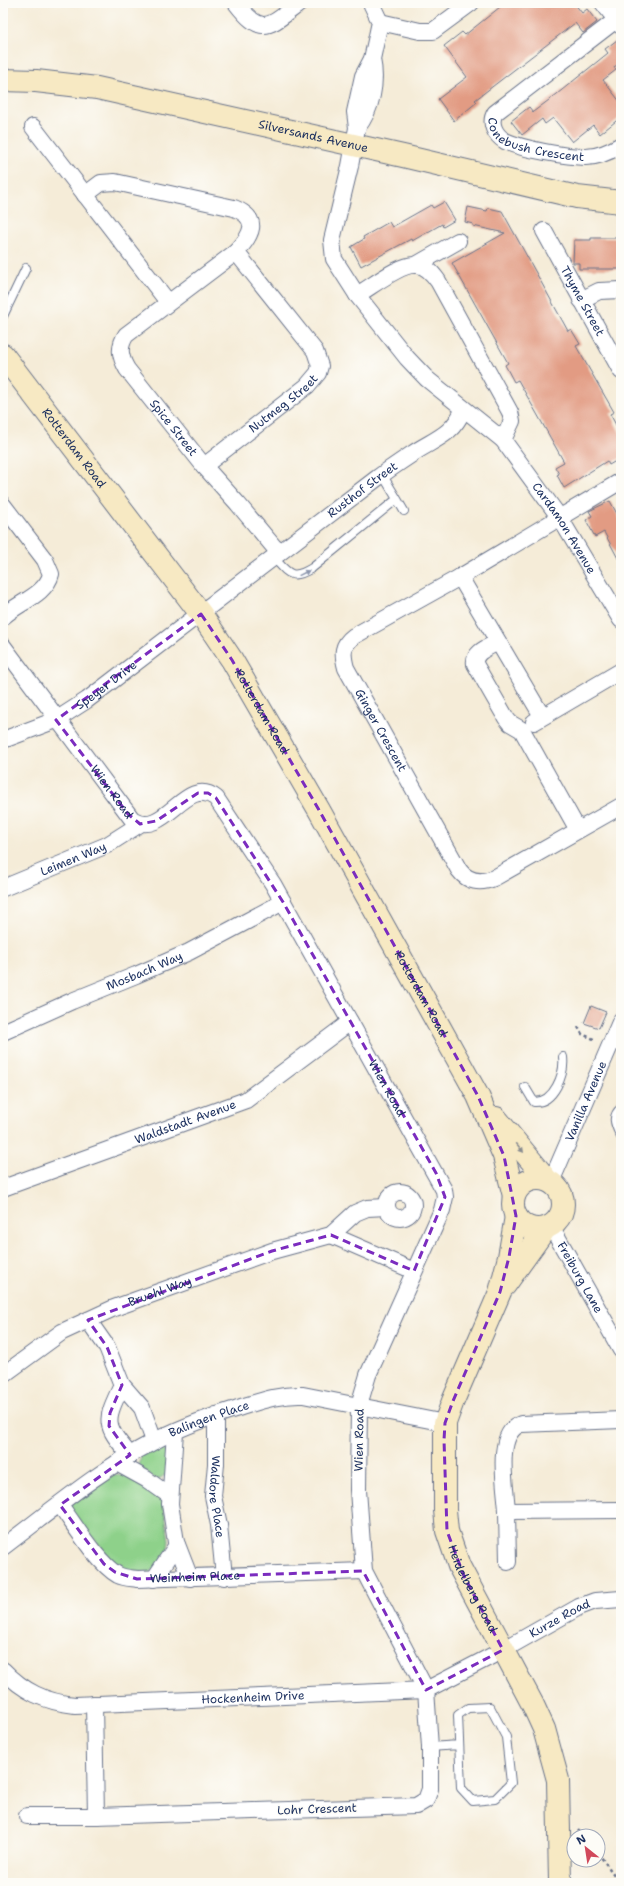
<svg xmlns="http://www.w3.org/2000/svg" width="624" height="1886" font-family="'Shantell Sans',sans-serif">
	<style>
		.green { fill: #8ed18a; stroke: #548074 }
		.building { fill: #e29b83 }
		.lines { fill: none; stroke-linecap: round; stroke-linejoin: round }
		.lane-casing { stroke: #677189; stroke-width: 10 }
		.street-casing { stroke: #677189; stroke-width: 18 }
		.secondary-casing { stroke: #677189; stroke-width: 24 }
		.path { stroke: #677189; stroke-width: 2.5; stroke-dasharray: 3 3; stroke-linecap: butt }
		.lane { stroke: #fff; stroke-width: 8 }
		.street { stroke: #fff; stroke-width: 16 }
		.secondary { stroke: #f7e9c3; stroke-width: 22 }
		.oneway { fill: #8d97ae }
		.oneway2 { fill: #898c90 }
		.marked { fill: none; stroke: #7b2cbf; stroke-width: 3; stroke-dasharray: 8 5; stroke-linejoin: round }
		.labels { text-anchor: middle; stroke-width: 3; stroke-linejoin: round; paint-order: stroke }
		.street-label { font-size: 12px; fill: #1b2f5e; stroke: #fdfcf7 }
	</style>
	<rect width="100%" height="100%" fill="#fdfcf7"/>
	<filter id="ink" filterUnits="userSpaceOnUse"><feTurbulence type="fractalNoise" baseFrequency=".025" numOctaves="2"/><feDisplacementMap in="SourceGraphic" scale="8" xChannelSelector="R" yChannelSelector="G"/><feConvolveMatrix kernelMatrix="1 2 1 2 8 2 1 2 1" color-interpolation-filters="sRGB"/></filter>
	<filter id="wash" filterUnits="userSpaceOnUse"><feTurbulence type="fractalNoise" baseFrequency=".012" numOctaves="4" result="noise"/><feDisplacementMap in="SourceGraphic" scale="16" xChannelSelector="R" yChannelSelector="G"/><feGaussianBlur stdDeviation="0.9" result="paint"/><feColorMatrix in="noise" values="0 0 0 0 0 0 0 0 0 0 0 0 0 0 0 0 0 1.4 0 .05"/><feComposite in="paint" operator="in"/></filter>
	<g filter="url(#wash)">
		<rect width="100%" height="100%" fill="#f5ecd8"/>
		<path class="green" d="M157,1447L164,1450L169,1455L167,1474L157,1480L139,1467L141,1455Z
			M118,1475H126L163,1500L169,1540L168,1549L161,1564L148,1573L119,1571L72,1511V1502L111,1476Z"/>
		<g id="blocks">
			<path class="building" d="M505,3H574L582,13L587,9L597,22L583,33L575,23L475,100L477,102L454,121L438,99L467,77L444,46L462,32L465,35Z
				M621,37V70L617,65L614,67L616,70L603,80L621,103V117L600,134L593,125L572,142L553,118L545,124L542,119L522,135L511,121L529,107L533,112L557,94L608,53L605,49Z
				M444,202L455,220L443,227L442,224L412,241L411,239L361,266L351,247L364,239L363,237L389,222L392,227L431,205L433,208Z
				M468,207L487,211L488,208L502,211L568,331L571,329L580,344L576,346L614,412L610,414L621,434V458L609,465L607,461L564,488L557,475L559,474L555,467L564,462L518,380L514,382L505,365L508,363L452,263L505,233L473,226V224L465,222Z
				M591,238H621V269H579V263H573L574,240H591Z
				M610,501L621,521V564L604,532L595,537L586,520L592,516L589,511Z
				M591,1006L606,1012L599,1028L584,1023Z"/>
		</g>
	</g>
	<g filter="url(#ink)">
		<use href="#blocks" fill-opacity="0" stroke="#677189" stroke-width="1"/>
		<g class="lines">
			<defs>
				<path id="lane" d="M3,316L26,268
					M397,499L404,511
					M273,557C288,573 291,581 312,568L397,499L382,474
					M525,1087L534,1102C554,1103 565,1074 563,1057
					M621,1108C610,1117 616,1126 621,1137
					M490,1707L506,1737L511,1783L495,1799L473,1801L461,1788L458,1715L468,1708Z
					M430,1747L459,1745"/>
				<g id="street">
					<path d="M236,3C263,38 269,26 300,3"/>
					<path id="s1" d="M371,3L380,22L372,59L363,76L355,112L357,128L350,166L332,240L334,259L357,295L407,358L427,379L503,440L560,518L621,620"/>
					<path d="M603,3L621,26"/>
					<path id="s2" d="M616,20L495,113C489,123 495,135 505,141C522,149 567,157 586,157C598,157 611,151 621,145"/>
					<path d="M380,22L420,31H433L471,3"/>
					<path d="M33,127L168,302"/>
					<path d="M357,128C372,109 377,82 372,59"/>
					<path id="s3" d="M85,195L101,183L115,182L234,208C261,219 252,235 236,252L126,335C118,347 120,357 127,369L204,466L238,504L279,553"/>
					<path id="s4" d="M544,231L621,371"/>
					<path d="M416,265L458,241"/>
					<path d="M357,295C371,287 401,263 416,265C426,265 433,274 438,281L510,412L512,421L503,440"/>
					<path d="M581,300L599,291L621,290"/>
					<path id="s5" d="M204,466L307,386L318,373L320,366L315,351L236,252"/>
					<path id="s6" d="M621,481L460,577L354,636C342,645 342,653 346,668L459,870C468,882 480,884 494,878L621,806"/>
					<path d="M3,505L45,560L51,574C46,595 17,603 3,617"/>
					<path d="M460,577L542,716"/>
					<path d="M498,642C489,647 473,652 475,664L506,718L510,723L522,730L578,830"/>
					<path id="s7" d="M3,646L132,819C165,840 185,774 216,798L273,884L444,1190L445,1197L442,1210L368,1375L359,1405L358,1490L364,1571L426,1690L430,1747V1789L426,1800L416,1806L96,1816L94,1704"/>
					<path d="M534,722L621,671"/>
					<path id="s8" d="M3,740L56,720L87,700L376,479C388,470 400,462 412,454C434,439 452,436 463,410"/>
					<path id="s9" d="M3,888L107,845L140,824"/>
					<path id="s10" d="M3,1032L72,1001L136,975L189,952L283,902"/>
					<path id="s11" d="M551,1182L621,1020"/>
					<path id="s12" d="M3,1188L246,1100L350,1022"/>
					<circle cx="400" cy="1205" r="13"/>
					<path id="s13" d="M551,1226L621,1350"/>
					<path d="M331,1235L414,1271"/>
					<path d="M88,1320L107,1347L122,1385L142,1408L154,1441"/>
					<path id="s14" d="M3,1375L62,1332L114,1308L272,1251L331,1235L355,1213L367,1208L387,1207"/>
					<path d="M122,1385C105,1421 103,1424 130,1455"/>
					<path id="s15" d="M216,1415V1464L213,1496L219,1525L224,1577"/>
					<path d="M621,1420L521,1424C494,1433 506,1488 507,1511L621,1510"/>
					<path d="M175,1432L170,1504L176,1542L190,1578"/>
					<path d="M117,1463L146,1479L170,1496"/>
					<path id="s16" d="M60,1505C74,1524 98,1564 118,1575C124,1578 130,1578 137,1579L364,1571"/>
					<path d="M507,1511L508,1562"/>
					<path id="s17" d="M3,1547C51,1511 99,1470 153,1442C178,1428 207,1418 235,1409C258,1402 278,1394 303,1395L445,1423"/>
					<path d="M154,1579L177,1545"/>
					<path id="s18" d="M3,1670C23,1691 45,1702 75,1705L426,1690L503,1650L579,1607L595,1601L621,1599"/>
					<path d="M27,1816H96"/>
				</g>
				<g id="secondary">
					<path id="s19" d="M3,80L36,81L97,88L403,156L577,197L621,202"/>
					<path id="s20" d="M3,355L201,614L232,660L319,810L478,1096L504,1156L514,1196"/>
					<path d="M496,1118L547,1180"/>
					<circle cx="538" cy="1204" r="25"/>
					<path id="s21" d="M516,1216L509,1257L500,1292L453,1401L445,1423V1510L447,1531L459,1566L533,1705L544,1729L558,1780L560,1883"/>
					<path d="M505,1285L545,1229"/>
				</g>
			</defs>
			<use href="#lane" class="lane-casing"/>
			<use href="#street" class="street-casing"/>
			<use href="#secondary" class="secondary-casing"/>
			<path class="path" d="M578,1027L582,1034L596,1040
				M578,1830L583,1836
				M598,1853L620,1883"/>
			<use href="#lane" class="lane"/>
			<use href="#street" class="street"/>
			<use href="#secondary" class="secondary"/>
		</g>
		<defs><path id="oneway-solid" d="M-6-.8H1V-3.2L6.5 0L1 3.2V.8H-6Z"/></defs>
		<use class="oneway" href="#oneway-solid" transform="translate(304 573) rotate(-26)"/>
		<use class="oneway2" href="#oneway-solid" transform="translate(520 1148) rotate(51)"/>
	</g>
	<path class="marked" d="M201,614L232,660L319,810L478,1096L504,1156L516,1216L509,1257L500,1292L453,1401L445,1423L444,1440L447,1531L464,1576L503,1650L426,1690L363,1571L137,1579L115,1572L104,1564L60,1505L130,1455L109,1426L110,1413L122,1385L107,1347L88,1320L272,1251L331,1235L414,1271L445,1197L436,1173L283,902L216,798L208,793H198L156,821L140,824L128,814L56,720Z"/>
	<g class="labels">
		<g class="street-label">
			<text dy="4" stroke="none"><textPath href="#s2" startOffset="212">Conebush Crescent</textPath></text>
			<text dy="4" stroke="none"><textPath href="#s19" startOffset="316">Silversands Avenue</textPath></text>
			<text dy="4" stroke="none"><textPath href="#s4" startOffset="80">Thyme Street</textPath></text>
			<text dy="4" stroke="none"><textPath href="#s5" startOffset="101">Nutmeg Street</textPath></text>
			<text dy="4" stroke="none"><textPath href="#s3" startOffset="462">Spice Street</textPath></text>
			<text dy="4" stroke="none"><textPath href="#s20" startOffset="117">Rotterdam Road</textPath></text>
			<text dy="4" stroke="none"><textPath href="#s8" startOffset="440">Rusthof Street</textPath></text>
			<text dy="4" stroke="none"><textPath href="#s1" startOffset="622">Cardamon Avenue</textPath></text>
			<text dy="4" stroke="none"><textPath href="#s8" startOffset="118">Speyer Drive</textPath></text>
			<text dy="4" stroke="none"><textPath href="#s20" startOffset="441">Rotterdam Road</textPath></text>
			<text dy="4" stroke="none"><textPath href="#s6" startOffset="416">Ginger Crescent</textPath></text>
			<text dy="4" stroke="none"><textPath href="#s7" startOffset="182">Wien Road</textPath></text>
			<text dy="4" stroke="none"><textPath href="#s9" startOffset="76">Leimen Way</textPath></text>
			<text dy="4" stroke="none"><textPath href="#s10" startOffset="154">Mosbach Way</textPath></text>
			<text dy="4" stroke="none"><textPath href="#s20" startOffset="765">Rotterdam Road</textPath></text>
			<text dy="4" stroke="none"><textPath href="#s7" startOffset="648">Wien Road</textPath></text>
			<text dy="4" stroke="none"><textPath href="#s11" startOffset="88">Vanilla Avenue</textPath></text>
			<text dy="4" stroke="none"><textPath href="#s12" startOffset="194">Waldstadt Avenue</textPath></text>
			<text dy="4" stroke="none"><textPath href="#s13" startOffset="59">Freiburg Lane</textPath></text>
			<text dy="4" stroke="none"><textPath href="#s14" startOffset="179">Bruehl Way</textPath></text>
			<text dy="4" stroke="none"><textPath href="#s17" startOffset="244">Balingen Place</textPath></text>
			<text transform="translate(359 1440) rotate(-89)" y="4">Wien Road</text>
			<text dy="4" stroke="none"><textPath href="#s15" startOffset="82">Waldore Place</textPath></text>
			<text dy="4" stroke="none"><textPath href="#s16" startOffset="169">Weinheim Place</textPath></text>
			<text dy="4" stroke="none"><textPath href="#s21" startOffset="391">Heidelberg Road</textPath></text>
			<text dy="4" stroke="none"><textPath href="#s18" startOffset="585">Kurze Road</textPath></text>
			<text dy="4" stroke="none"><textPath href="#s18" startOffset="260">Hockenheim Drive</textPath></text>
			<text transform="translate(317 1809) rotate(-2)" y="4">Lohr Crescent</text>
		</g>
	</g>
	<rect width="624" height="1886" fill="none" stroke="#fdfcf7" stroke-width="16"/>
	<g transform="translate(586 1848) rotate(330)"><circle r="19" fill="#fdfcf7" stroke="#a3aaba"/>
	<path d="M0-3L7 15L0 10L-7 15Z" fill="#d1495b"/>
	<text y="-6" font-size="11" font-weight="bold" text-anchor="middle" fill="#1b2f5e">N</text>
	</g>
</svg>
